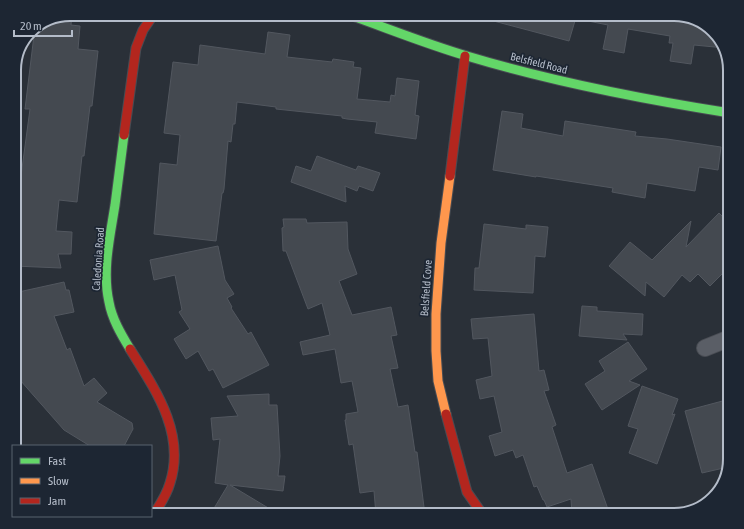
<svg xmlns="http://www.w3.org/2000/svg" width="744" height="529" font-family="'Asap Condensed',sans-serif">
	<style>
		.building { fill: #444950; stroke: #52575f }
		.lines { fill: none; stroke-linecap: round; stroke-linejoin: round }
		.street-casing { stroke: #484c53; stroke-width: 18 }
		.fast-casing { stroke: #484c53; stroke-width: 11 }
		.slow-casing { stroke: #484c53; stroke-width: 11 }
		.jam-casing { stroke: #484c53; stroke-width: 11 }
		.street { stroke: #5a5e66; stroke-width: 16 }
		.fast { stroke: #63d668; stroke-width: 9 }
		.slow { stroke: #ff974d; stroke-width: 9 }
		.jam { stroke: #b3261e; stroke-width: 9 }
		.labels { text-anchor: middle; stroke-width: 3.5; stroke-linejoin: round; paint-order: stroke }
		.street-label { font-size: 11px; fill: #b4bcc9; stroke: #1d2633 }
		.rim { fill: none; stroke: #b4bcc9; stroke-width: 2 }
	</style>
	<rect width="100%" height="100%" fill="#2a3038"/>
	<path class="building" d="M70,14H72L71,25L80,26L78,49L98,51L92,106H90L84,156H82L77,202L59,200L56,231L72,232L71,254H58L61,268L14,266V176H21L30,109H25L35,27Z
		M487,14H577L569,41L486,19Z
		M589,14H675L708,25L724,45L725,48L694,45L691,64L670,61L673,43H669L670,36L628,29L624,53L603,49L608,25L588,21Z
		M268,32L290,35L287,57L332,62L333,59L354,62L353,67L361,68L357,99L390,102L391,95L395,96L397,78L419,81L415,115L419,116L416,139L375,133L377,122L347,119L342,118V116L276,109V107L237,102L235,124H233L231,142L228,141L224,189L223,193H222L216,241L154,234L160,163L177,165L180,135L164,133L173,62L198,65L200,45L265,54Z
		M502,111L523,114L521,128L563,136L565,121L636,132L635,136L667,139L721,147L718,170L699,167L695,191L647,183L645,198L612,192L613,188L536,176V177L493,170Z
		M317,156L356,170L358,166L380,173L373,191L359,186L357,191L345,186L346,202L291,182L296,166L311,171Z
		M719,213L730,224V266L710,286L698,274L690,282L682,275L664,297L646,282L645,296L609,266L630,242L652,260L691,221L686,247Z
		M283,219H306L307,223L347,222L348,249L357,274L339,281L352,315L391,307L397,335L391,336L398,368L390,369L398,407L408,405L415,452H417L425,515H376L374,491L360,493L353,444L349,445L345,420H346V414L358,412L352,381L341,383L335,349L303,355L300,342L330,335L322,303L308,309L286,251H283L282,228L284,227Z
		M484,224L526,229V225L548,227L545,257L535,256L533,293L474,290L475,268H479Z
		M218,246L225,280L234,294L227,298L232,307L231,308L248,334L251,332L269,365L223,388L213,369L209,371L198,351L186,359L174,339L190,329L179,312L182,310L175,275L154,280L150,260Z
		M64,282L66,290H69L74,312L54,316L67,350L70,348L84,386L94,378L107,393L97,402L132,423L133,429L124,446H90L64,430L20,380L14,383V293Z
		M582,306L597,307V311L643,314L642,335L623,334L627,340L579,336Z
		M534,314L539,371L544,370L549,390L544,391L556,425L552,427L567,473L592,464L610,515H572L571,499L547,507L544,500H543L537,486L534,487L523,455L516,458L513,450L495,456L489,436L502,432L494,396L480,399L476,380L492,376L488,338L473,339L471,319Z
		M628,342L647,369L629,381L640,385L602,410L585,384L605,371L599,361Z
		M642,386L678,399L672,415L675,414L657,464L629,453L638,429L628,426Z
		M269,394V405H277L280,456L278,476H285L283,491L230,485L280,515H210L228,485L215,483L220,439L213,440L211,418L238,416L227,396Z
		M730,399V460L728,467L702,473L685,411Z"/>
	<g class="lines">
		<defs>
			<path id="street" d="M705,348L730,338"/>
			<path id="fast" d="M347,14C387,28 426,44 467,56C553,82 641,99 730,113
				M124,135C121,158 118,182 115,205C110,237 102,270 109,302C112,319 121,334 130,349"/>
			<path id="slow" d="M446,414L438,381L436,351V314L441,243L450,176"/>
			<path id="jam" d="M124,135L136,48L143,30L154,14
				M450,176L465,56
				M130,349C155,389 186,433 170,483C167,494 160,505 153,515
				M446,414L467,492L483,515"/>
		</defs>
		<use href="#street" class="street-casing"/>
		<use href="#fast" class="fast-casing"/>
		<use href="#slow" class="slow-casing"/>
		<use href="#jam" class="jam-casing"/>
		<use href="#street" class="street"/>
		<use href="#fast" class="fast"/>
		<use href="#slow" class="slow"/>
		<use href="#jam" class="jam"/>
	</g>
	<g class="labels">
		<g class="street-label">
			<text transform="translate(539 63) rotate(14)" y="4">Belsfield Road</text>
			<text transform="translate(98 259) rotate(-86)" y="4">Caledonia Road</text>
			<text transform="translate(426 288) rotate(-86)" y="4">Belsfield Cove</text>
		</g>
	</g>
	<path d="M0 0H744V529H0ZM70 21H674A49 49 0 0 1 723 70V459A49 49 0 0 1 674 508H70A49 49 0 0 1 21 459V70A49 49 0 0 1 70 21Z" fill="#1d2633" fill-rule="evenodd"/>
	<path class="rim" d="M70 21H674A49 49 0 0 1 723 70V459A49 49 0 0 1 674 508H70A49 49 0 0 1 21 459V70A49 49 0 0 1 70 21Z"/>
	<rect x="12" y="445" width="140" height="72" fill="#1d2633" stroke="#59626f"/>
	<rect x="20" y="458" width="20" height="6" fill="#63d668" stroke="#59626f"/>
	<text x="48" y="465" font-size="12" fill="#b4bcc9">Fast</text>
	<rect x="20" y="478" width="20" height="6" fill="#ff974d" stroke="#59626f"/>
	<text x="48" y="485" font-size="12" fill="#b4bcc9">Slow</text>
	<rect x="20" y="498" width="20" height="6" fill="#b3261e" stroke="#59626f"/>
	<text x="48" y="505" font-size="12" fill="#b4bcc9">Jam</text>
	<path d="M14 30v6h58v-6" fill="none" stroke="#b4bcc9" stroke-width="2"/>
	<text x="20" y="30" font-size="12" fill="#b4bcc9" stroke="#1d2633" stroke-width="3" paint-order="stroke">20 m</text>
</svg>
